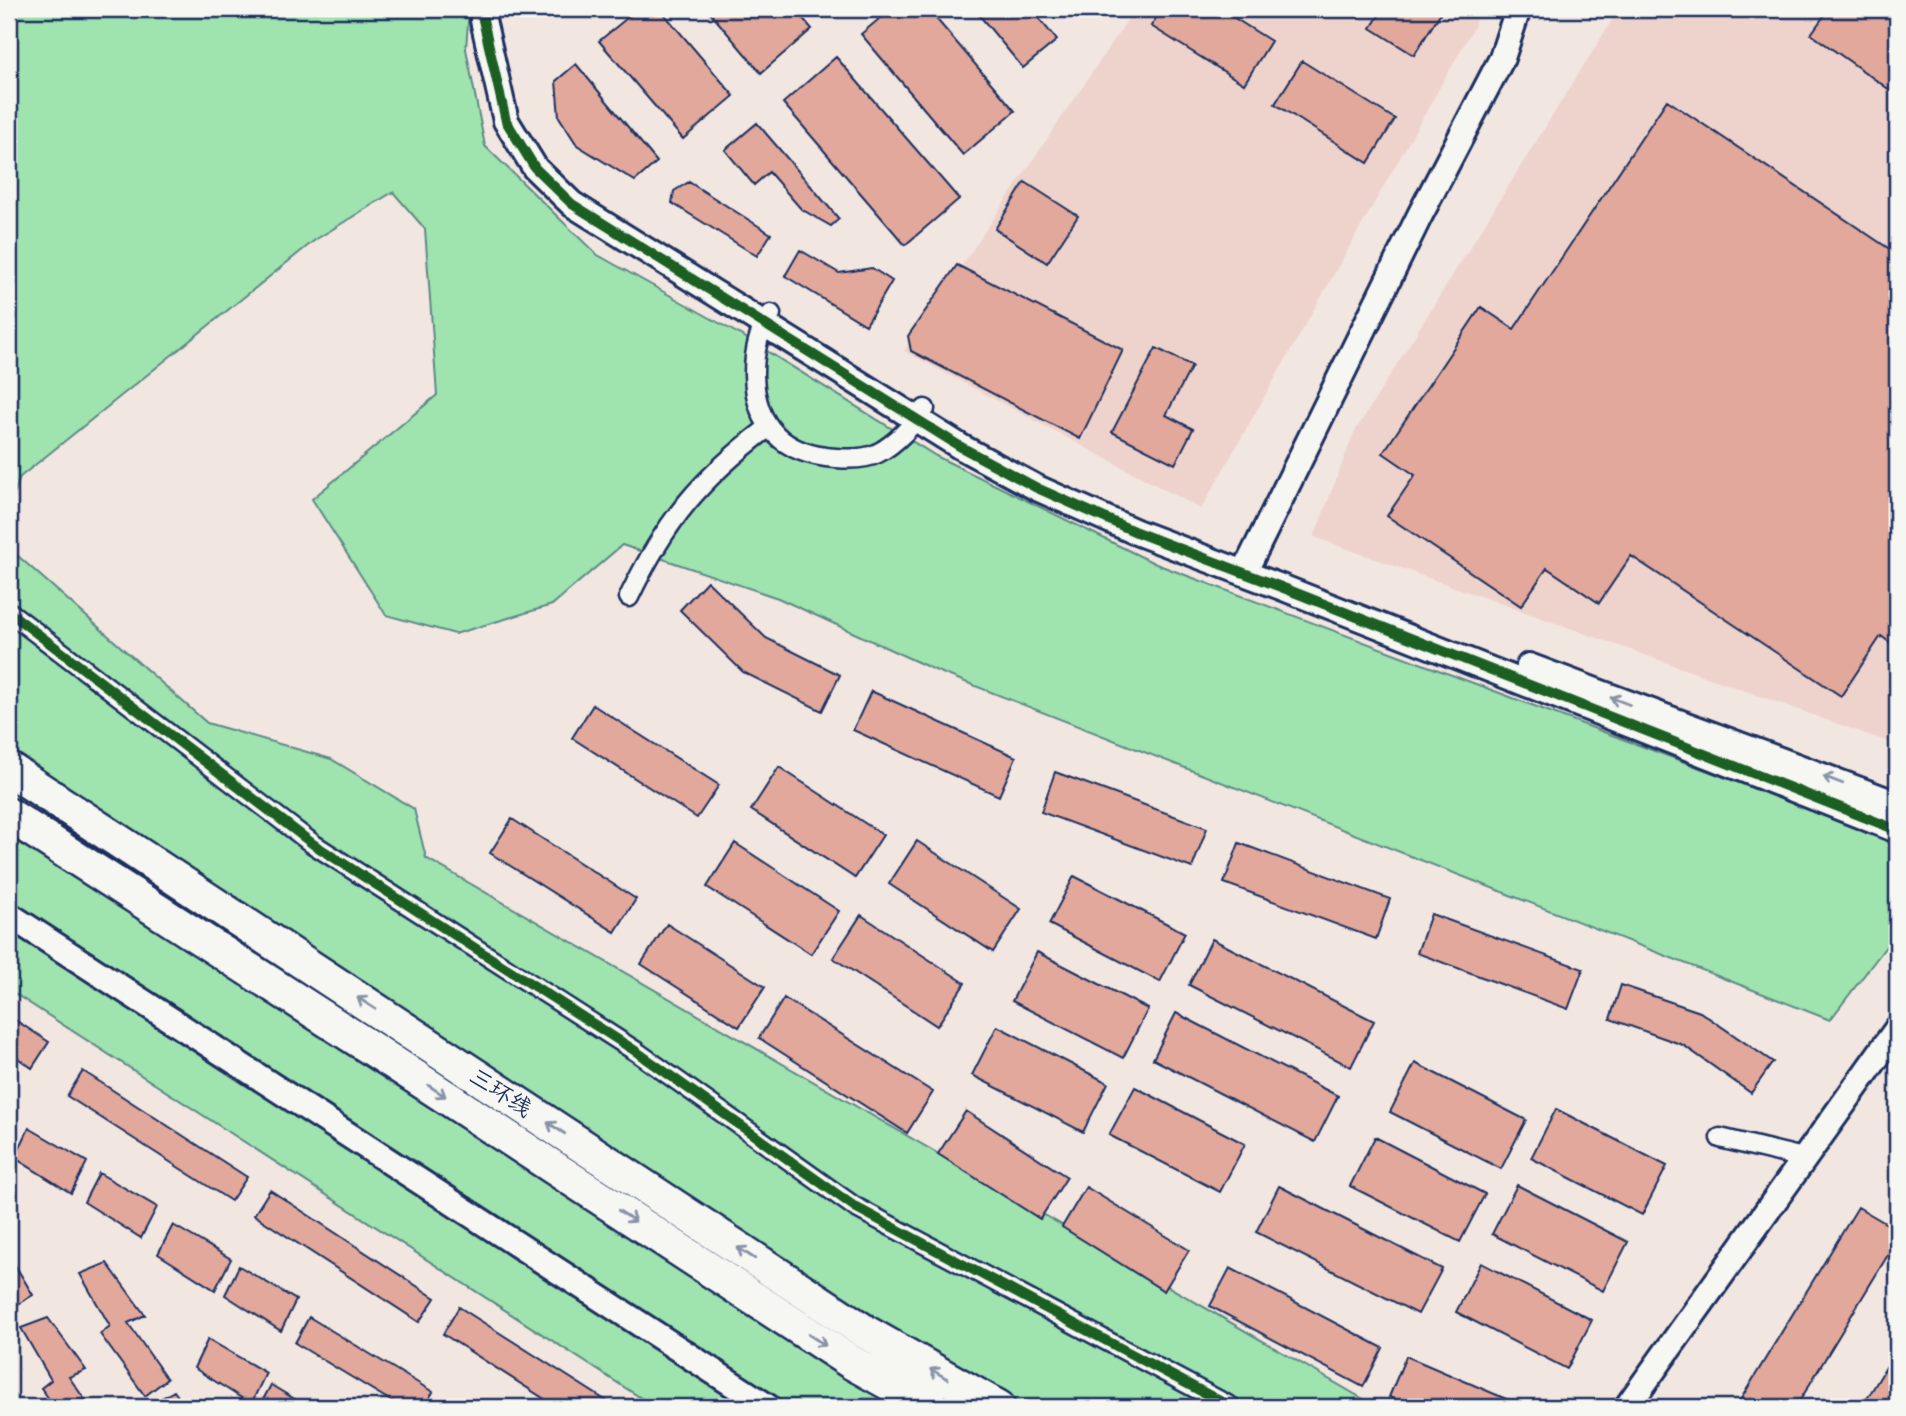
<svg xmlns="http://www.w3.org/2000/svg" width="1906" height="1416" font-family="Delius,'LXGW WenKai TC',sans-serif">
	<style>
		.built { fill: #edd3cc }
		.green { fill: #9fe3af; stroke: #5d8986; stroke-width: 2 }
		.building { fill: #e1a89b; stroke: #1b2f5e; stroke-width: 2 }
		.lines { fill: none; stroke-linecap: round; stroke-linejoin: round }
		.street-casing { stroke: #1b2f5e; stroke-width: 23 }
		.secondary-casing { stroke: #1b2f5e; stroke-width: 30 }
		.highway-casing { stroke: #1b2f5e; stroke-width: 38 }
		.street { stroke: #f6f6f2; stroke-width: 18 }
		.secondary { stroke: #f6f6f2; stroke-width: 24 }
		.highway { stroke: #f6f6f2; stroke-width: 33 }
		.cycleway-casing { stroke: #f6f6f2; stroke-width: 15 }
		.cycleway { stroke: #1b5e20; stroke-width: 10 }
		.oneway { stroke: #8892a8 }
		.labels { text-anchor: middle; stroke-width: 5; stroke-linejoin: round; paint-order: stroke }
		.street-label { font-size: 23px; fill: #1b2f5e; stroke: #f6f6f2 }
	</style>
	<rect width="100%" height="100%" fill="#f2e6e1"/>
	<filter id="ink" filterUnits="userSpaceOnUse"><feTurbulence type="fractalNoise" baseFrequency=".0143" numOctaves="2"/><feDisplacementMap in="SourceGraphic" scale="14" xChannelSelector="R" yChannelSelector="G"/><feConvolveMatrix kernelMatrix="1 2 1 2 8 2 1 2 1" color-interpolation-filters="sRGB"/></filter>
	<g filter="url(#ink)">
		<path class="built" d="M1135,9H1478L1474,27L1201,509L904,351Z
			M1619,9H1897V745L1314,537L1354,433Z"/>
		<path class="green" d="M9,9H469L466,49L485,146L596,254L746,338L936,456L1156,564L1897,842V932L1830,1020L937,671L778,598L622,545L552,605L455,634L386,615L312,499L437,395L425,229L393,192L315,240L20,477L9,510Z
			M9,548L207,723L331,759L414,809L426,858L1377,1407H655L9,990Z"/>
		<path class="building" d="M638,9H660L734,96L683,139L599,41Z
			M707,9H795L812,29L761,73Z
			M891,9H928L1015,111L963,155L861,34Z
			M974,9H1031L1057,40L1023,68Z
			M1162,9H1220L1271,41L1244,84L1151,26Z
			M1383,9H1443L1414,55L1371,28Z
			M1829,9H1897V95L1811,34Z
			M836,57L959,199L905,245L783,103Z
			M1302,61L1395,119L1368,163L1275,104Z
			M576,64L657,162L635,181L577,145L559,117L556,81Z
			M1667,100L1897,254V648L1881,636L1841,696L1631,556L1599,603L1547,568L1521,606L1387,516L1415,475L1383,453L1481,307L1514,329Z
			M757,123L839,219L831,226L801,209L769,172L754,185L725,150Z
			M689,182L771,234L757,256L672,203L674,191Z
			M1025,182L1078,216L1047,263L995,229Z
			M800,250L839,273L872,268L892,281L866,325L785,276Z
			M957,265L1123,350L1080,439L911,351L908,336Z
			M1156,348L1192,366L1166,415L1193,429L1175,464L1112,432Z
			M707,581L766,638L840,675L822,711L743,672L680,610Z
			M871,691L1016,757L999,796L853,730Z
			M593,705L719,785L697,818L572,738Z
			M779,767L883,835L855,878L751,810Z
			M1055,772L1207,828L1192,868L1041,812Z
			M512,819L636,899L615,932L490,853Z
			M917,841L1021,909L993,952L889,884Z
			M735,843L839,911L811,954L707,887Z
			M1239,843L1390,899L1376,939L1224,883Z
			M1074,876L1185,933L1160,982L1049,924Z
			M1431,914L1583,969L1568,1009L1417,953Z
			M861,915L965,983L937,1026L833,958Z
			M667,924L765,987L739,1027L641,964Z
			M1212,939L1374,1021L1351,1067L1189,985Z
			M1037,952L1148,1009L1123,1058L1012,1001Z
			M1621,985L1700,1012L1773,1062L1751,1093L1683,1045L1610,1019Z
			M784,998L933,1092L907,1133L759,1038Z
			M1176,1013L1338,1096L1315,1142L1153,1059Z
			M9,1016L49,1042L32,1068L9,1052Z
			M997,1026L1108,1083L1083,1132L972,1075Z
			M1415,1063L1526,1120L1501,1169L1390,1112Z
			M83,1071L247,1177L231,1201L67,1096Z
			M1135,1087L1245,1144L1220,1192L1109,1135Z
			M1556,1109L1667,1166L1642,1215L1531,1158Z
			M966,1111L1067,1177L1040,1219L938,1154Z
			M29,1128L87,1162L71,1193L15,1158Z
			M1375,1137L1485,1194L1460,1242L1350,1186Z
			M99,1173L157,1207L141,1238L84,1202Z
			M1517,1185L1628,1242L1603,1291L1492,1234Z
			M1279,1186L1442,1269L1418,1314L1256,1232Z
			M1086,1187L1189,1250L1164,1291L1062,1227Z
			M270,1190L435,1298L419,1322L254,1215Z
			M1858,1207L1897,1230V1240L1796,1407H1736Z
			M173,1225L231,1259L215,1290L158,1254Z
			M9,1255L33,1295L9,1310Z
			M107,1263L145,1315L128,1323L167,1379L145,1396L100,1334L110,1326L80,1274Z
			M1481,1263L1592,1320L1567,1369L1456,1312Z
			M239,1266L296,1300L281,1331L225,1295Z
			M1230,1268L1383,1348L1363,1387L1210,1306Z
			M459,1307L616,1407H557L443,1334Z
			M309,1317L433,1392L424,1407H401L295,1343Z
			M48,1318L86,1370L69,1377L90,1407H55L41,1388L51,1380L21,1328Z
			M208,1339L266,1373L251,1404L194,1368Z
			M1897,1349V1407H1862Z
			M1406,1356L1511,1401L1508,1407H1414L1389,1397Z
			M271,1385L308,1407H259Z
			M174,1391L186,1407H146Z"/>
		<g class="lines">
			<defs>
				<path id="street" d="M771,314C758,331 754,352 754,374C755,427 784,455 836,458C849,459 867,459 878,453C897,443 912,425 925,409
					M629,597C666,520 700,479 769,427
					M9,612L313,844L637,1052L855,1207L1231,1407
					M1720,1138L1803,1158"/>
				<path id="secondary" d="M484,9L483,20L506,121L535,168L572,204L961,447L1037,488L1136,532L1281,587L1897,830
					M1244,573L1420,215L1502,58L1518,9
					M1529,666L1897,804
					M9,915L768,1407
					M1627,1407L1897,1029"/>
				<path id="highway" d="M9,769L867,1333L998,1407
					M9,815L394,1063L851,1362L932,1407"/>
			</defs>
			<use href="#street" class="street-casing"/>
			<use href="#secondary" class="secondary-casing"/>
			<use href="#highway" class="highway-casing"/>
			<use href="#street" class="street"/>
			<use href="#secondary" class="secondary"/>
			<use href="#highway" class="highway"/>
			<defs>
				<path id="cycleway" d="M484,9L483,20L506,121L535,168L572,204L961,447L1037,488L1136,532L1281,587L1897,830
					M9,612L313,844L637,1052L855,1207L1231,1407"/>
			</defs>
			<use href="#cycleway" class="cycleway-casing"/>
			<use href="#cycleway" class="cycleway"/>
		</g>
		<defs><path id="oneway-shaft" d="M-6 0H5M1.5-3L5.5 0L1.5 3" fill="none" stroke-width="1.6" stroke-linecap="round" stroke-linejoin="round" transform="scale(1.75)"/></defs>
		<g class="oneway">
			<use href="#oneway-shaft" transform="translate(1620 701) rotate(-159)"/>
			<use href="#oneway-shaft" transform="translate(1833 780) rotate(-159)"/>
			<use href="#oneway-shaft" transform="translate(366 1003) rotate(-147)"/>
			<use href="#oneway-shaft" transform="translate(437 1091) rotate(33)"/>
			<use href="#oneway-shaft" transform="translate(556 1128) rotate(-147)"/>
			<use href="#oneway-shaft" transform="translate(627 1216) rotate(33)"/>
			<use href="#oneway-shaft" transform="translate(746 1253) rotate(-147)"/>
			<use href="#oneway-shaft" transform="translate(817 1340) rotate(33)"/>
			<use href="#oneway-shaft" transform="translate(939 1374) rotate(-150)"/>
		</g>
	</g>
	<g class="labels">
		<g class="street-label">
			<text transform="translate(501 1092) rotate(33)" y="8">三环线</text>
		</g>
	</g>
	<rect width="1906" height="1416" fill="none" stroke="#f6f6f2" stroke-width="35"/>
	<rect x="18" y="18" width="1871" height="1381" fill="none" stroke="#1b2f5e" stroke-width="2.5" filter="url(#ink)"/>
</svg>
